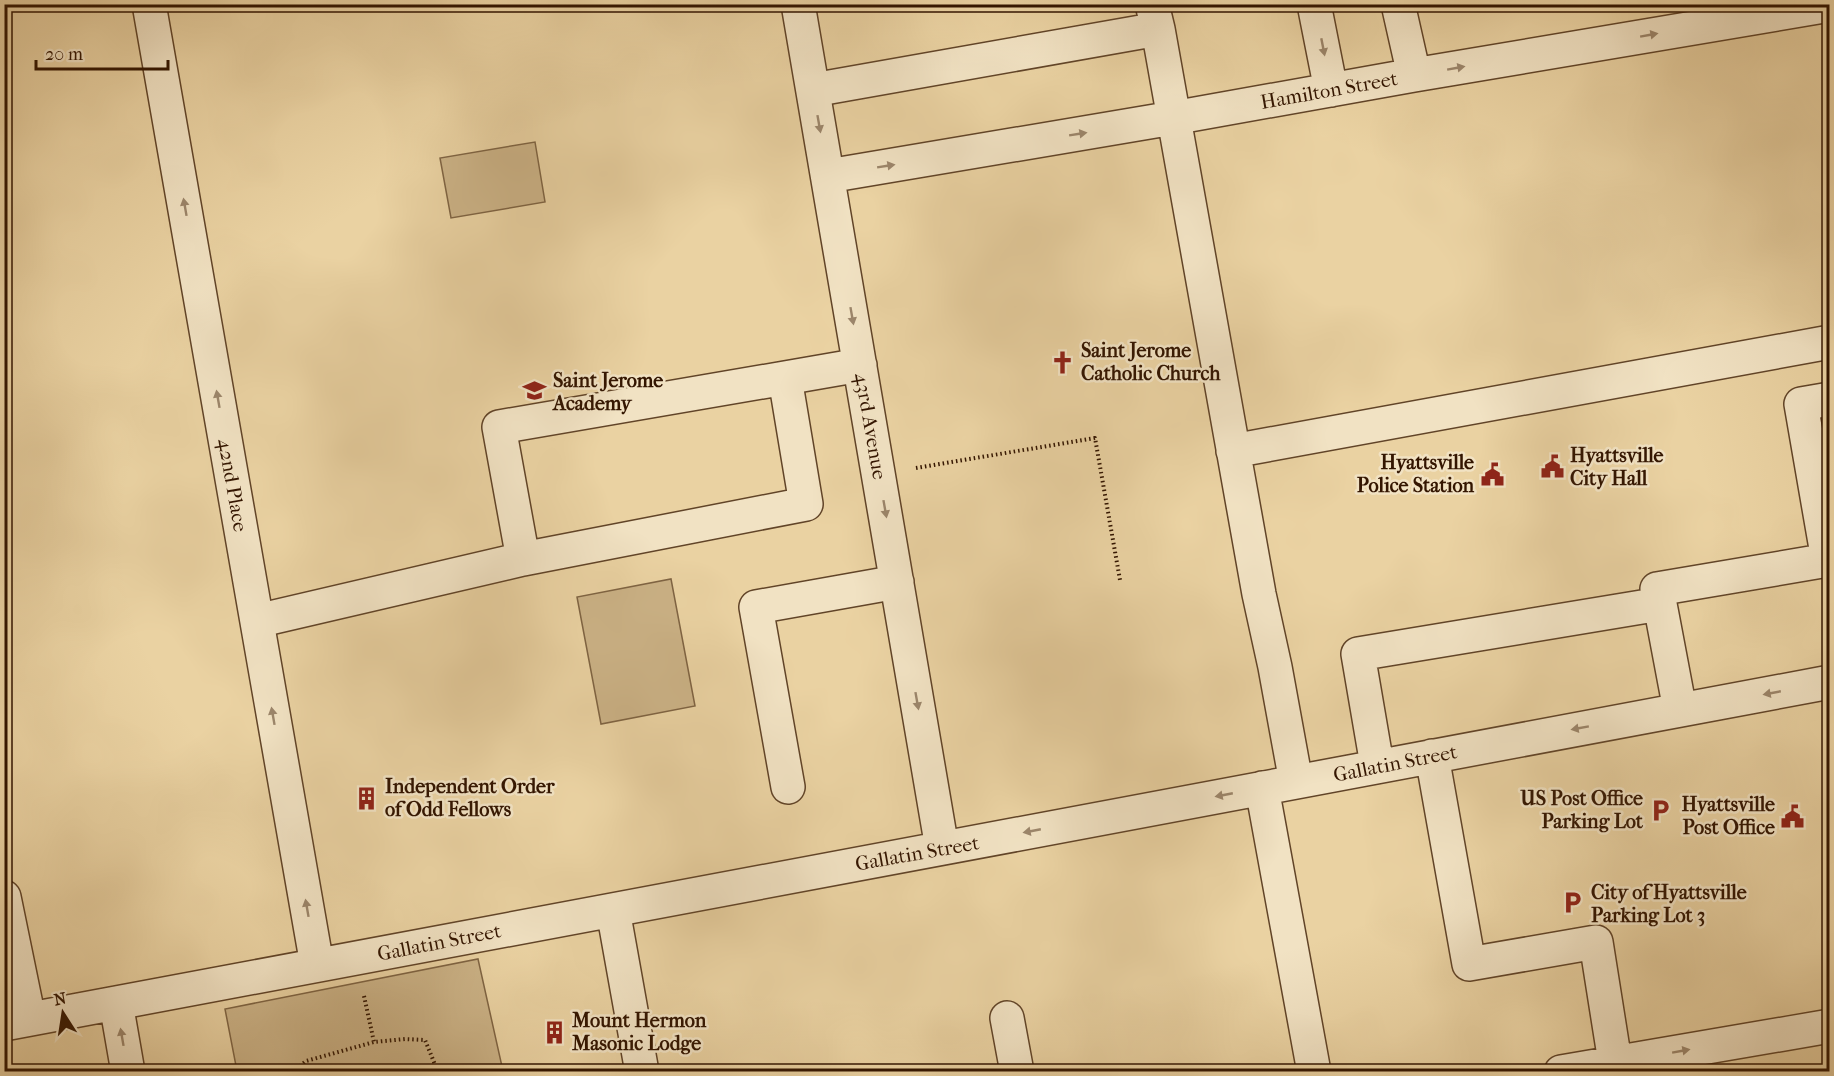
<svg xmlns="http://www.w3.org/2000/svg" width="1834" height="1076" font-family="'IM FELL French Canon',serif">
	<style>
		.green { fill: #cbb286; stroke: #7f6443; stroke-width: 1.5 }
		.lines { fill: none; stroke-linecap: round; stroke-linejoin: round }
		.minor-casing { stroke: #614428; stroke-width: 36 }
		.path { stroke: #331500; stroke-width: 4; stroke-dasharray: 1.5 3; stroke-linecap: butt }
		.minor { stroke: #f1e2c3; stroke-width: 33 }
		.oneway { fill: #9c866b }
		.labels { text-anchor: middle; stroke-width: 5; stroke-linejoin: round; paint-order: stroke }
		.street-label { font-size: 20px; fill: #331500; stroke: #f1e2c3 }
		.poi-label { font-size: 20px; font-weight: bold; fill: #331500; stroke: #f1e2c3; text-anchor: start }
	</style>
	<rect width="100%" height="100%" fill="#ead2a2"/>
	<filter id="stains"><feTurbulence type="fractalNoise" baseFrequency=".00333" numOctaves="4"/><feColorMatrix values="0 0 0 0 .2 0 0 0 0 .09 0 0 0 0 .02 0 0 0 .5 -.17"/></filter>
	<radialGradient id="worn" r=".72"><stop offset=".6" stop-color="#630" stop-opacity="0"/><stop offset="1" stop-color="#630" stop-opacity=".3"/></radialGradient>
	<path class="green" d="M535,142L545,202L451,218L440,158Z
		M671,579L695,706L601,724L577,597Z
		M478,959L503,1071H237L225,1009Z"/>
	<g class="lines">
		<defs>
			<path id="minor" d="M149,4L317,965
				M798,4L942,848
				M1152,4L1158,29L1259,594L1275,667L1296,782
				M1314,4L1331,90
				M1398,4L1414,75
				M813,90L1158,29
				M828,176L1173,118L1414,75L1830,5
				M785,378L806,504L523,559L499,427L785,378L860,365
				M1233,451L1830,342
				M1660,604L1680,710
				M257,621L523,559
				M1432,756L1469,964L1596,942L1615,1062
				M1377,765L1358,654L1660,604L1657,589L1828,560L1801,404L1830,399
				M788,787L756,607L897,582
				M1262,788L1314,1072
				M4,897L29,1019
				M613,910L642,1072
				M116,1003L128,1072
				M1007,1018L1017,1072
				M4,1024L1830,682
				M1561,1072L1830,1026"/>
		</defs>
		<use href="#minor" class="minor-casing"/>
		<path class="path" d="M916,468L1095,438L1120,580
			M364,996L374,1042
			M293,1072L306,1061L374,1042L405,1039L425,1040L438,1072"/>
		<use href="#minor" class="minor"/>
	</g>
	<defs><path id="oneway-solid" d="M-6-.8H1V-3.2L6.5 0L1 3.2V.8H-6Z" transform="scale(1.5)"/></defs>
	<g class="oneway">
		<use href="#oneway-solid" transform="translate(1649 35) rotate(-10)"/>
		<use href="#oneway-solid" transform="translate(1323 47) rotate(79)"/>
		<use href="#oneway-solid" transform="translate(1456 68) rotate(-10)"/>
		<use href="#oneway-solid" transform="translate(819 124) rotate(80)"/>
		<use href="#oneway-solid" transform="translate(1078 134) rotate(-9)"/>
		<use href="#oneway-solid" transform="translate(886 166) rotate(-9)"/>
		<use href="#oneway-solid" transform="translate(185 207) rotate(-100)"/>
		<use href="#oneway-solid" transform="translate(852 316) rotate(80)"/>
		<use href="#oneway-solid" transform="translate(218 399) rotate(-100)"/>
		<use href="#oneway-solid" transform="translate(885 509) rotate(80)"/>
		<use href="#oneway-solid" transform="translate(1772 693) rotate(169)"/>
		<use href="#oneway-solid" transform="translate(917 701) rotate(80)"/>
		<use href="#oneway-solid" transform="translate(273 716) rotate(-100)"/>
		<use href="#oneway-solid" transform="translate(1580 728) rotate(170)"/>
		<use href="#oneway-solid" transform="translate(1224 795) rotate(169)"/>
		<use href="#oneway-solid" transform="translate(1032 831) rotate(169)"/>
		<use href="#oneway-solid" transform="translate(307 908) rotate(-100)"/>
		<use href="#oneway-solid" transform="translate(122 1037) rotate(-100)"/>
		<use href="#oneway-solid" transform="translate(1681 1051) rotate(-10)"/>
	</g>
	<defs>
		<symbol id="church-bare" viewBox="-9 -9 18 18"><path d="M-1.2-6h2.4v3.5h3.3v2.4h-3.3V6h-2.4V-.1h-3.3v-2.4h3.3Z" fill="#8f2418" stroke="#f1e2c3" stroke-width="2.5" paint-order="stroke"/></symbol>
		<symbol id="school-bare" viewBox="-9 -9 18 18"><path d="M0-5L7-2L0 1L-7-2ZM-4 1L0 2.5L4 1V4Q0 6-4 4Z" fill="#8f2418" stroke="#f1e2c3" stroke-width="2.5" paint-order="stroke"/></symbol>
		<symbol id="civic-bare" viewBox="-9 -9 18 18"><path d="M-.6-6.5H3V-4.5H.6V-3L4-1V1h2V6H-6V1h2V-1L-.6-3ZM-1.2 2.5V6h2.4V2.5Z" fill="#8f2418" stroke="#f1e2c3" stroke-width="2.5" paint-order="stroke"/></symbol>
		<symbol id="building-bare" viewBox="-9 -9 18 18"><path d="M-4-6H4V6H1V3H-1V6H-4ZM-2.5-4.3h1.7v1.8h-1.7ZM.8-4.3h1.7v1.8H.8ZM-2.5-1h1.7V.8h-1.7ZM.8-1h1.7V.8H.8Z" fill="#8f2418" stroke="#f1e2c3" stroke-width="2.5" paint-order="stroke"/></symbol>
		<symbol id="parking-bare" viewBox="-9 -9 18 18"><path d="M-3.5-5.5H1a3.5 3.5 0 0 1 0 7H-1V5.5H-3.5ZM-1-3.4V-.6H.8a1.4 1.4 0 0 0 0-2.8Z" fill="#8f2418" stroke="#f1e2c3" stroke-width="2.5" paint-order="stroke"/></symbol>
	</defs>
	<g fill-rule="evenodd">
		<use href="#church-bare" x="1046" y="346" width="33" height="33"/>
		<use href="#school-bare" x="518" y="374" width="33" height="33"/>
		<use href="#civic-bare" x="1536" y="450" width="33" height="33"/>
		<use href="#civic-bare" x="1476" y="458" width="33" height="33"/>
		<use href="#building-bare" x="350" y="782" width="33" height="33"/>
		<use href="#parking-bare" x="1644" y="794" width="33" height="33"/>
		<use href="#civic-bare" x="1776" y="800" width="33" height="33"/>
		<use href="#parking-bare" x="1556" y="886" width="33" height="33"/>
		<use href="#building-bare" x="538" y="1016" width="33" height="33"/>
	</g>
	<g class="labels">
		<g class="street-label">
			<text transform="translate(1329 90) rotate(-10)" y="7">Hamilton Street</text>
			<text transform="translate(871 426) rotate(80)" y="7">43rd Avenue</text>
			<text transform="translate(233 485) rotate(80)" y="7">42nd Place</text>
			<text transform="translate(1395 763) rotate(-11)" y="7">Gallatin Street</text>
			<text transform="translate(917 853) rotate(-10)" y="7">Gallatin Street</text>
			<text transform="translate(439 942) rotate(-11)" y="7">Gallatin Street</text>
		</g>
		<g class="poi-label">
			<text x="1081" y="357">Saint Jerome<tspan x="1081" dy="23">Catholic Church</tspan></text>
			<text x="553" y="387">Saint Jerome<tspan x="553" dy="23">Academy</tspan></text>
			<text x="1570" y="462">Hyattsville<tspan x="1570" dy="23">City Hall</tspan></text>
			<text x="1474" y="469" text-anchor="end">Hyattsville<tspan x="1474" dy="23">Police Station</tspan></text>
			<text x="385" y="793">Independent Order<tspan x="385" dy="23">of Odd Fellows</tspan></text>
			<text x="1643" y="805" text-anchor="end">US Post Office<tspan x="1643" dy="23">Parking Lot</tspan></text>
			<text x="1775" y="811" text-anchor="end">Hyattsville<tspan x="1775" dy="23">Post Office</tspan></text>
			<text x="1591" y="899">City of Hyattsville<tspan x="1591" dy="23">Parking Lot 3</tspan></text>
			<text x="572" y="1027">Mount Hermon<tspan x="572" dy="23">Masonic Lodge</tspan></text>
		</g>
	</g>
	<rect width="1834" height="1076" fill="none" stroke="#ead2a2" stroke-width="24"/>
	<rect x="6" y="6" width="1822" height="1064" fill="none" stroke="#331500" stroke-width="3"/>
	<rect x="12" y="12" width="1810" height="1052" fill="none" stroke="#331500" stroke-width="1.5"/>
	<g transform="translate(63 1013) rotate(348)" stroke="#f1e2c3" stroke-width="4.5" paint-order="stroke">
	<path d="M0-4.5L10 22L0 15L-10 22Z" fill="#331500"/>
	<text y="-9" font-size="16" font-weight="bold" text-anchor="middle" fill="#331500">N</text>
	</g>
	<path d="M36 60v9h132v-9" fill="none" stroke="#331500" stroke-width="3"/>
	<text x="45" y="60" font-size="18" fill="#331500" stroke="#f1e2c3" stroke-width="4.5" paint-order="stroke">20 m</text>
	<rect width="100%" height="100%" filter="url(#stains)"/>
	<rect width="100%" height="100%" fill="url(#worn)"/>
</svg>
